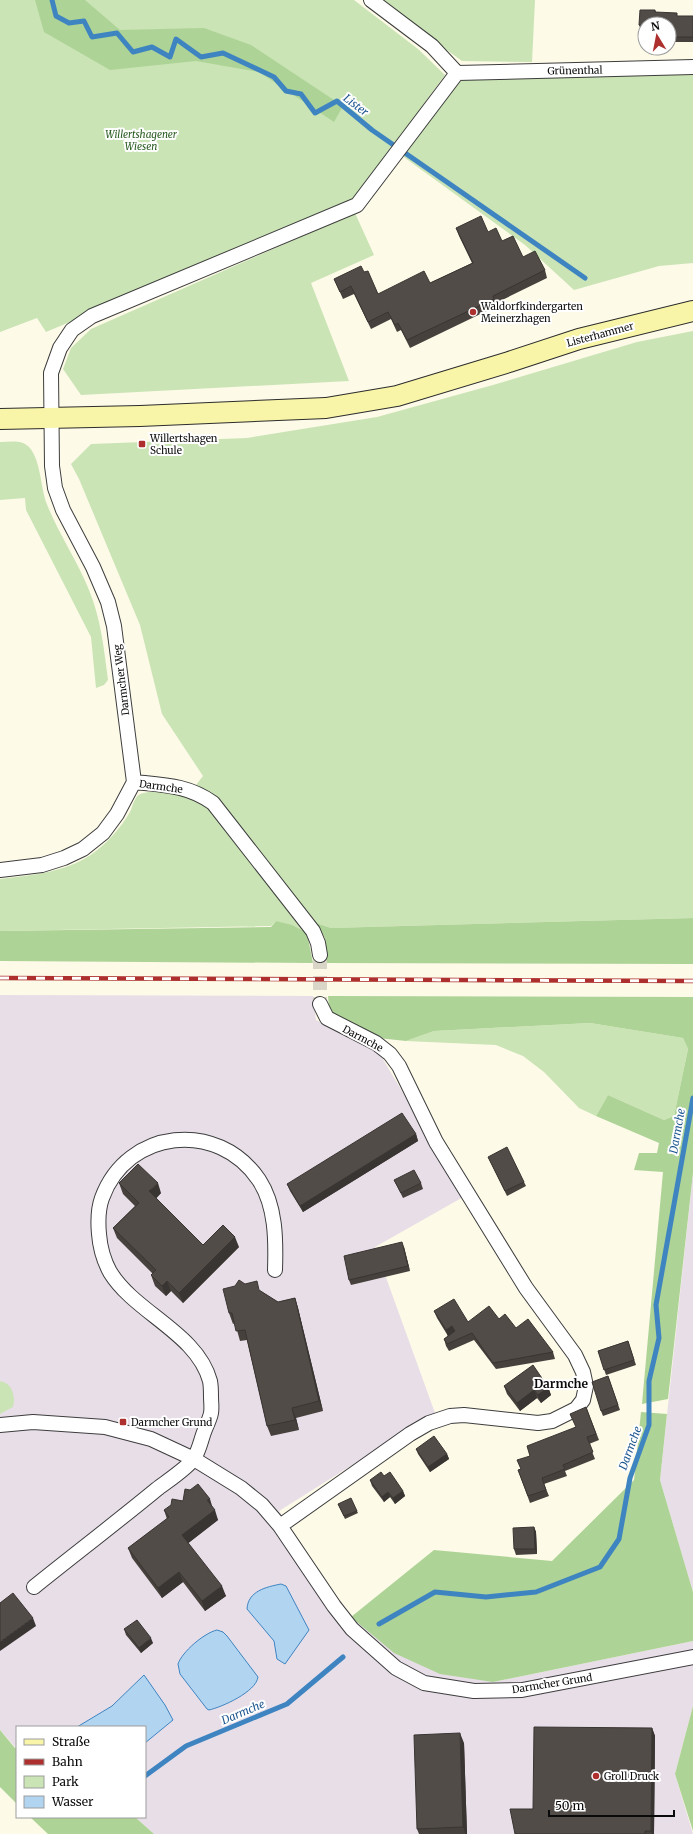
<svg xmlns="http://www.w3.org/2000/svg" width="693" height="1834" font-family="Merriweather,serif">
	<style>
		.industrial { fill: #e8dee8 }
		.green { fill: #cae4b5 }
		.forest { fill: #add396 }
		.water { fill: #b1d4f0; stroke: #3e84c1 }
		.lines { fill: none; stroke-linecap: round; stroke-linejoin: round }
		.stream { stroke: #3e84c1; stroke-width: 5 }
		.minor-tunnel { stroke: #d9d6c7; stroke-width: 14; stroke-dasharray: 14 7; stroke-linecap: butt }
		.minor-casing { stroke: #3d3d3d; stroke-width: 16 }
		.secondary-casing { stroke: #2c2c2c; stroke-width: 22 }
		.minor { stroke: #fff; stroke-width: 14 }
		.secondary { stroke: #f8f5a8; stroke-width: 20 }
		.rail-casing { stroke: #ad302e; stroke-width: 4.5 }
		.rail { stroke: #fff; stroke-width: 3; stroke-dasharray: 9; stroke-linecap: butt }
		.wall { fill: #46413d }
		.shaded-wall { fill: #393532 }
		.building { fill: #514c47; stroke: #393532 }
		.poi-dot { fill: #ad302e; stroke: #fff; stroke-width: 1.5 }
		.labels { text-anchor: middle; stroke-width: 4; stroke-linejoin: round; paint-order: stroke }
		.street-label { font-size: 10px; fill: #0a0a0a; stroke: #fff }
		.park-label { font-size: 10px; font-style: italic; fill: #295b20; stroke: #fff }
		.poi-label { font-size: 10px; fill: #0a0a0a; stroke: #fff; text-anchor: start }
		.water-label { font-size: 11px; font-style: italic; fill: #1e5790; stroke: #fff }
		.quarter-label { font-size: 12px; font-weight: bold; fill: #0a0a0a; stroke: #fff }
	</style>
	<rect width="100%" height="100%" fill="#fdfae8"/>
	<path class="industrial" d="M0,995L313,996L316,1020L378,1051L465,1196L375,1247L435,1413L279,1511L351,1617L493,1682L693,1641V1706L675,1774L693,1834H154L135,1817H145V1727H17L16,1748L0,1730Z
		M693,1173V1592L660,1480Z"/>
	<path class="green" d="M0,0H354L418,49L445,75L428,98L366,191L338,209L46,332L37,318L0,332Z
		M378,0H535L532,62L462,61Z
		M693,70V263L659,266L574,290L525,245L401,155L459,77Z
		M355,213L374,255L311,283L349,381L81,395L63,369L71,348L91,329Z
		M693,331V918L331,928L316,923L215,797L196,785L203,776L162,714L140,625L79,479L71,464L91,444L247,438L377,417L493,385L637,342Z
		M0,442C10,442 21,439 29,447C40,458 41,487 46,502C58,533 77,560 89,590C101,619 104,649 108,680L104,685L96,688L91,637L26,510L25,498L0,500Z
		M149,792H165L195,797L210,808L307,933L276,921L271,926L0,931V879C32,875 70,872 96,851C110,840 121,827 130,812C132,808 133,802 136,798C139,793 144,793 149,792Z
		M590,1023L683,1038L688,1049L674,1116L664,1120L608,1095L596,1116L579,1108L544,1072L523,1056L496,1045L406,1041L434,1031Z
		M0,1381C12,1383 16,1396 13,1407L0,1414Z"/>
	<path class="forest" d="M35,0H85L120,30L204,28L251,45L343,106L334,122L259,72L196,61L110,70L44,32Z
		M693,918V964L327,963L325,938L316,923L331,928Z
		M276,921L292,925L307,933L313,963L0,961V931L271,927Z
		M328,996L693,997V1173L668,1399L642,1404L663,1172L634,1170L639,1153H657L659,1143L596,1116L608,1095L664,1120L674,1116L688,1049L683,1038L590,1023L434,1031L406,1041L378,1038L334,1016L329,1007Z
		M641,1412L667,1414L660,1480L693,1592V1641L493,1682L440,1674L394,1653L351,1617L434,1550L552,1561L634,1480Z
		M693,1706V1831L675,1774Z
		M0,1730L15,1748L17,1747V1804L0,1787Z
		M30,1817H135L154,1834H48Z"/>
	<path class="water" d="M281,1584L286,1586L309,1630L285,1664L277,1659L274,1641L247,1609C248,1591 266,1587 281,1584Z
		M217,1630L223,1632L227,1636L258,1677C256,1692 222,1707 209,1710L207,1709L180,1674L178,1664C182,1652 204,1633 217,1630Z
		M144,1675L165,1705L173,1720L145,1743V1727H77L112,1706Z"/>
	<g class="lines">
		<path class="stream" d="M52,0L56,16L69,23L84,21L92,37L117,33L133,52L152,47L170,57L176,39L201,57L223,53L274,77L286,91L301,94L315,113L337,101L372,130L585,278
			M379,1624L435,1592L486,1597L536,1592L600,1567L619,1539L630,1478L649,1425V1381L659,1338L656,1305L693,1098
			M145,1776L186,1746L287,1704L343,1657"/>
		<path class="minor-tunnel" d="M320,955V1004"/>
		<defs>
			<path id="minor" d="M371,0L432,46L457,73
				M457,73L693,67
				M134,782C164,785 188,785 213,803L313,931L318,943L320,955
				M0,870L42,865L64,858L83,849L103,833L117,814L134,782L114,626L108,602L93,567L63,510L55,488L52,466L51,373L60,348L72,330L92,316L357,205L457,73
				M0,1425L33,1422L105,1427L151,1439L194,1459L241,1488L262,1505L280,1526L334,1606L352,1629L396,1668L424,1683L474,1691L522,1690L693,1657
				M280,1526L410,1434L429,1423L450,1416L464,1415L538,1423L552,1421L576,1409L583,1400L586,1386L583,1372L575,1355L526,1288L436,1142L399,1066L390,1054L376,1043L327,1018L320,1004
				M34,1587C75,1554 117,1522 157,1489C166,1482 189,1467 194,1458C199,1451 201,1440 204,1432C206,1426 210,1419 211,1413C212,1408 211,1402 211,1397C211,1392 211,1386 210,1381C197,1333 135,1313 110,1272C104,1261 100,1247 99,1234C98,1223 98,1209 102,1198C127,1129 218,1119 259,1180C276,1206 276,1240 275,1270"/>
			<path id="secondary" d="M0,419L140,416L326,408L397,396L509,362L579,339L693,311"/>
		</defs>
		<use href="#minor" class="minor-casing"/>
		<use href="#secondary" class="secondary-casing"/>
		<use href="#minor" class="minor"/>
		<use href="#secondary" class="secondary"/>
		<defs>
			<path id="rail" d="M0,978L693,981"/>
		</defs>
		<use href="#rail" class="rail-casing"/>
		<use href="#rail" class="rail"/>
	</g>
	<path class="wall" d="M655,10L656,12L678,16H693V42H675L673,37V31H669V24H645V31L641,30L639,25Z
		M456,228L488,232L502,241L523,257L545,270L547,278L496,303L497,306L410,348L401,330L397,332L391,319L371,329L354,294L343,299L334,279L364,272L378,294L430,283L472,263L459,236Z
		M416,1134L418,1141L303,1212L290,1191L287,1184Z
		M488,1157L524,1182L526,1186L507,1196Z
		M394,1180L421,1183L423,1189L403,1198Z
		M119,1183L161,1193L156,1198L203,1245L239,1247L183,1303L171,1291L166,1296L155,1286L151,1275L153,1274L117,1238L113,1228L135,1206L123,1194Z
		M404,1247L410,1271L351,1285L349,1280Z
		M245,1284L260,1291L278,1302L295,1298L298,1308L323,1411L296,1418L299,1430L271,1436L267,1426L247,1340L240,1341L235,1323L233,1324L229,1313Z
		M434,1311L468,1322L499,1319L516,1328L553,1352L555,1359L496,1369L474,1340L449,1351L446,1346L444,1339L448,1336L437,1318Z
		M628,1341L636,1365L606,1375L598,1351Z
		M608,1376L620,1410L603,1416L601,1411Z
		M504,1386L548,1387L551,1395L541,1403L537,1398L520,1411L507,1394Z
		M586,1407L599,1440L589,1444L595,1459L565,1471L567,1476L544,1484L549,1496L530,1503L518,1470L521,1469L530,1456L576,1427Z
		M416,1449L447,1454L449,1459L430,1472L418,1454Z
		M384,1476L403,1491L405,1496L395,1504L390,1497L384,1502L372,1486L370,1480Z
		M338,1504L357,1511L358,1513L345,1519Z
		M212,1507L218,1520L188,1543L226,1596L205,1611L183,1582L162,1598L132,1558L128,1548L167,1519L164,1510Z
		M534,1527L536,1532L537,1554L516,1555L514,1549Z
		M124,1629L153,1643L141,1653L126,1635Z
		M652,1728L655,1736L654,1834H515L533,1809Z
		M464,1743L467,1834H419L417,1829Z"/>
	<path class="shaded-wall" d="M416,1134L418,1141L303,1212L300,1206Z
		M158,1183L161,1193L153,1202L149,1191Z
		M235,1237L239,1247L183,1303L179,1293Z
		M402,1242L404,1247L410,1271L408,1266Z
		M167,1281L171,1291L166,1296L162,1286Z
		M295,1298L298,1308L323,1411L319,1401Z
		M452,1326L455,1333L448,1337L446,1330Z
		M548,1387L551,1395L541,1403L538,1395Z
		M534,1390L537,1398L520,1411L517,1403Z
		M292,1408L296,1418L299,1430L295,1420Z
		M447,1454L449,1459L430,1472L428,1467Z
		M403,1491L405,1496L395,1504L393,1498Z
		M388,1492L390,1497L384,1502L382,1497Z
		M210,1499L213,1509L207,1500Z
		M215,1510L218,1520L186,1545L182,1535Z
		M534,1527L536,1532L537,1554L535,1549Z
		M179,1572L183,1582L162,1598L158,1588Z
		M222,1586L226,1596L205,1611L202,1601Z
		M33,1618L36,1626L0,1651V1642Z
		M151,1638L153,1643L141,1653L139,1648Z
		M652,1728L655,1736L654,1834H652L651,1831Z
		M460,1733L464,1743L467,1834H466L463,1827Z"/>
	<path class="building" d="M640,10H655V12L677,13V16H693V37H673V26H669V24H645V26L639,25Z
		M481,216L488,232L496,228L502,241L513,236L523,257L535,251L545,270L493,296L494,299L407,340L398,323L395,325L388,312L368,322L351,286L340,292L334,279L361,266L364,272L368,271L378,294L424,271L430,283L473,263L456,228Z
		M402,1113L416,1134L300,1206L287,1184Z
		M507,1147L524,1182L505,1191L488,1157Z
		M138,1164L158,1183L149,1191L203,1245L223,1225L235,1237L179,1293L167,1281L162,1286L151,1275L156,1270L113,1228L139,1203L119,1183Z
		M414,1170L421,1183L401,1193L394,1180Z
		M402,1242L408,1266L349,1280L344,1256Z
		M239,1280L245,1284L257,1281L259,1290L278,1302L295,1298L319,1401L292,1408L295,1420L267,1426L245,1330L236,1331L232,1313H229L223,1289L235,1286Z
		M454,1299L468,1322L489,1306L499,1319L505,1314L516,1328L528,1319L553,1352L493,1363L472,1333L447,1344L444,1339L455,1331L452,1326L446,1330L434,1311Z
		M628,1341L634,1360L604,1370L598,1351Z
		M533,1365L548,1387L538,1395L534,1390L517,1403L504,1386Z
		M608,1376L618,1405L601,1411L592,1382Z
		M586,1407L596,1434L587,1437L593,1452L563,1465L565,1469L542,1478L546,1490L528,1496L518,1470L521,1469L517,1460L530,1456L527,1446L576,1427L570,1414Z
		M434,1436L447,1454L428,1467L416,1449Z
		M381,1472L384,1476L390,1472L403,1491L393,1498L388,1492L382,1497L370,1480Z
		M198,1484L210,1499L207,1500L215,1510L182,1535L222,1586L202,1601L179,1572L158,1588L128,1548L169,1517L164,1510L171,1505L172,1499L183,1501L185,1489L190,1490Z
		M351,1498L357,1511L344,1516L338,1504Z
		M534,1527L535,1549H514L513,1528Z
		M13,1593L33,1618L0,1642V1603Z
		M137,1620L151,1638L139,1648L124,1629Z
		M534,1727L652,1728L651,1831H645V1834H515L510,1809H533Z
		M460,1733L463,1827L417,1829L414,1735Z"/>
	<g class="poi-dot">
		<circle cx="473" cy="312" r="4"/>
		<rect x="138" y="440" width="8" height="8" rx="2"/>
		<rect x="119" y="1418" width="8" height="8" rx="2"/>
		<circle cx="596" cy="1776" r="4"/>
	</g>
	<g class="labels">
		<g class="street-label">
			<text transform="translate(575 70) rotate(-1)" y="4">Grünenthal</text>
			<text transform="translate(600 334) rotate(-15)" y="4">Listerhammer</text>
			<text transform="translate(121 680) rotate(-97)" y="4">Darmcher Weg</text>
			<text transform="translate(161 786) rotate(8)" y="4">Darmche</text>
			<text transform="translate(363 1038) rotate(28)" y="4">Darmche</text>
			<text transform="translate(552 1683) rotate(-9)" y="4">Darmcher Grund</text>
		</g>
		<g class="park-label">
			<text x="141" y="138">Willertshagener<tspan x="141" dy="12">Wiesen</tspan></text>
		</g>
		<g class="poi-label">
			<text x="481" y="310">Waldorfkindergarten<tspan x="481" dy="12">Meinerzhagen</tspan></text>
			<text x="150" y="442">Willertshagen<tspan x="150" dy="12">Schule</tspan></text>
			<text x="131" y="1426">Darmcher Grund</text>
			<text x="604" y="1780">Groll Druck</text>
		</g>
		<g class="water-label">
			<text transform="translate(356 105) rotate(37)" y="4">Lister</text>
			<text transform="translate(677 1131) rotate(-80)" y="4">Darmche</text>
			<text transform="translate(630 1448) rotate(-70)" y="4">Darmche</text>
			<text transform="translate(243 1712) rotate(-23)" y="4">Darmche</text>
		</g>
		<g class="quarter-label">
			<text x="561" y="1388">Darmche</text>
		</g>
	</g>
	<rect x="16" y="1726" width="130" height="92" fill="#ffffff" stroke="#9d9d9d"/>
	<rect x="24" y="1739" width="20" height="6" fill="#f8f5a8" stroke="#9d9d9d"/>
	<text x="52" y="1746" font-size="12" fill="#0a0a0a">Straße</text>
	<rect x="24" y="1759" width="20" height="6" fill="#ad302e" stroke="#9d9d9d"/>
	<text x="52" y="1766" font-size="12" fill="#0a0a0a">Bahn</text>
	<rect x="24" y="1776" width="20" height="12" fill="#cae4b5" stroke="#9d9d9d"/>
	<text x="52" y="1786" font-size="12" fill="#0a0a0a">Park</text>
	<rect x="24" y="1796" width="20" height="12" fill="#b1d4f0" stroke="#9d9d9d"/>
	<text x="52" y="1806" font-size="12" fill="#0a0a0a">Wasser</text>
	<g transform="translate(657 36) rotate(350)"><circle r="19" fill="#ffffff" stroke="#9d9d9d"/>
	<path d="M0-3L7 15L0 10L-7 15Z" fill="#ad302e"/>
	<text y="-6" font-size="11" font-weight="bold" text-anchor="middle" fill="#0a0a0a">N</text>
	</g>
	<path d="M549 1810v6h125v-6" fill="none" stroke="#0a0a0a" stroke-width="2"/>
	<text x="555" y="1810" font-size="12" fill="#0a0a0a" stroke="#ffffff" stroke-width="3" paint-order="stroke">50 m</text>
</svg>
